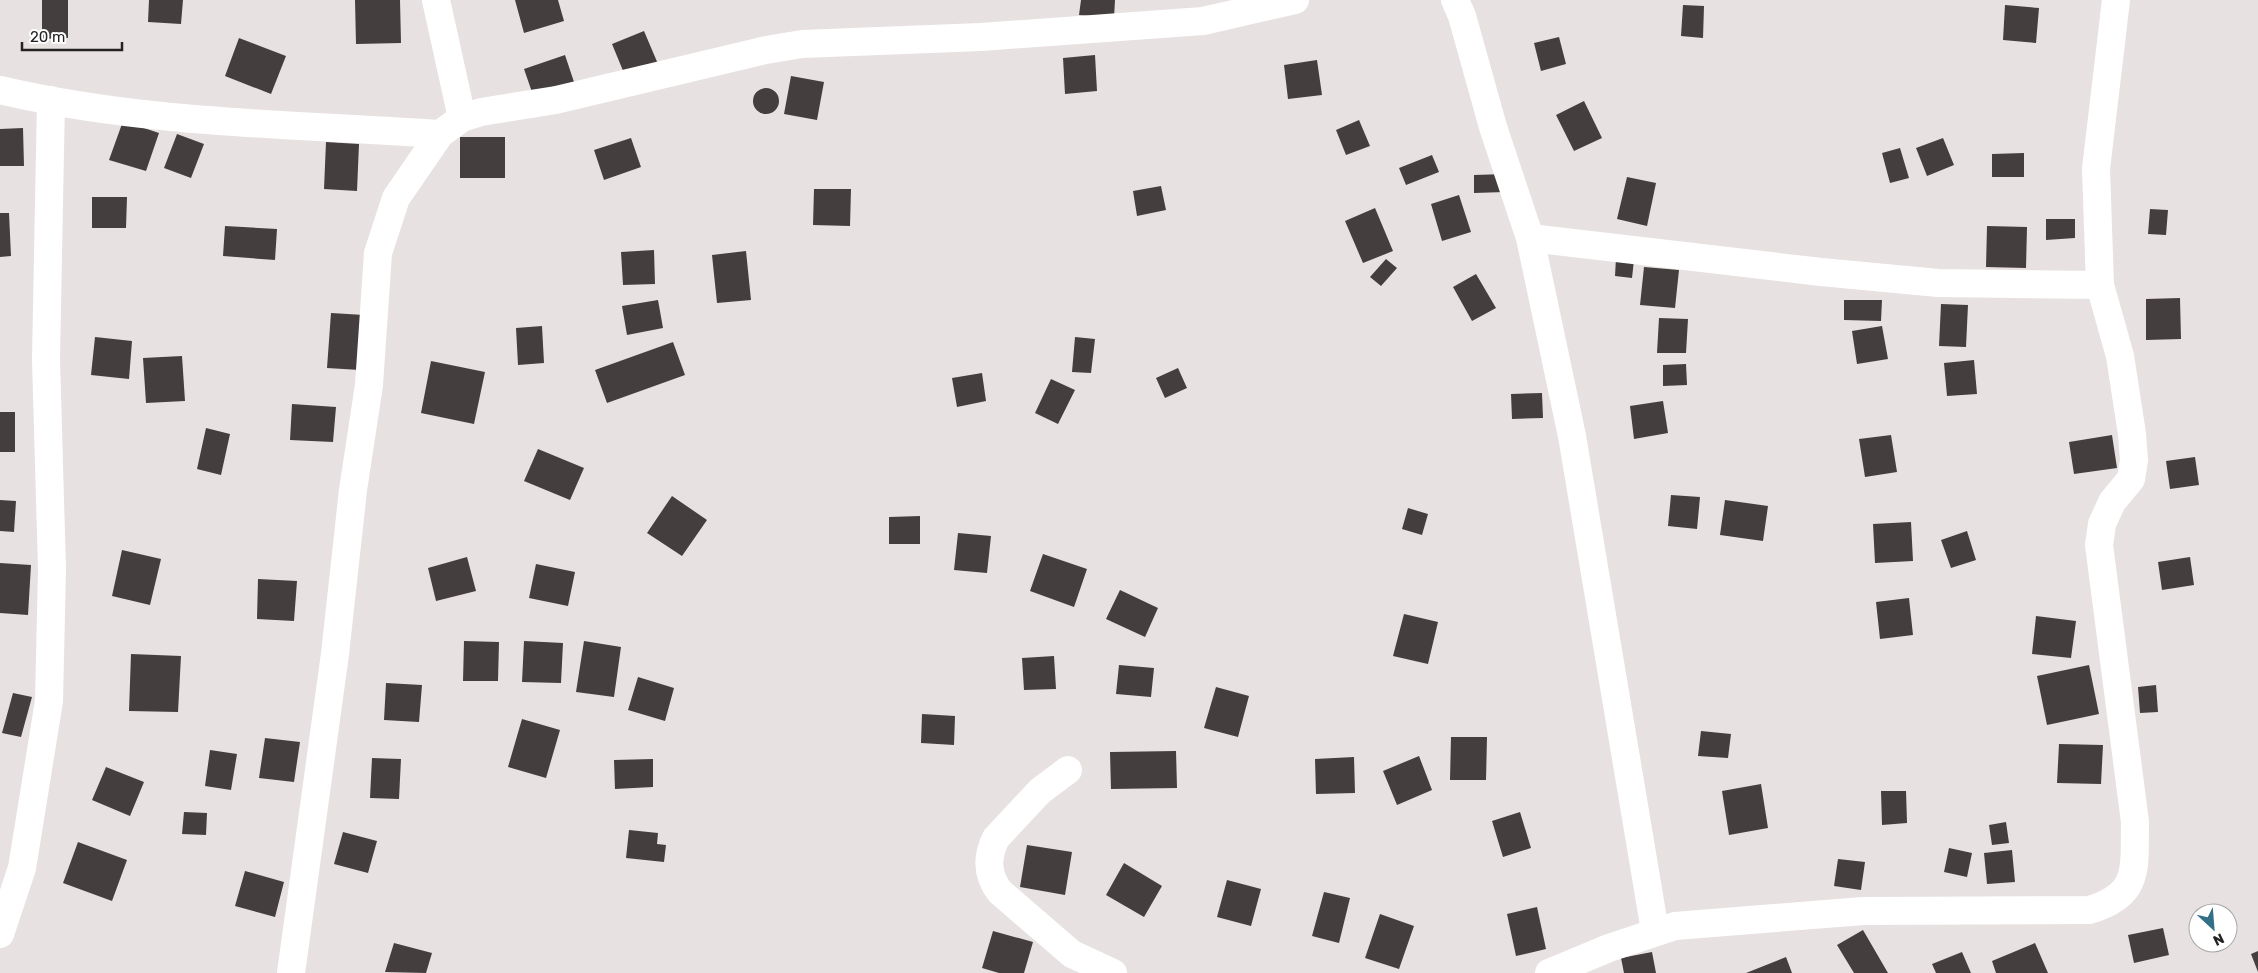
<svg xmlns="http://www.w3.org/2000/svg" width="2258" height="973" font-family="Rubik,sans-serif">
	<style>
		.building { fill: #443e3e }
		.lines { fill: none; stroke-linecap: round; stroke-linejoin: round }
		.minor { stroke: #fff; stroke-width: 28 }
	</style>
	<rect width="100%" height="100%" fill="#e8e1e1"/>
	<path class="building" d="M42,0H68V38L42,39Z
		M149,0H183L181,24L148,22Z
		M355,0H400L401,43L356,44Z
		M515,0H558L564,21L524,33Z
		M1081,0H1115L1114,18L1079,15Z
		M1683,5L1704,6L1703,38L1681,36Z
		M2005,5L2039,8L2036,43L2003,40Z
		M644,31L658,64L626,78L612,44Z
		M1559,37L1566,64L1541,71L1534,43Z
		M239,38L286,56L271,94L225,76Z
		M565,55L575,85L534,98L524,69Z
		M1095,55L1097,91L1065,94L1063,58Z
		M1317,60L1322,95L1288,99L1284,65Z
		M791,76L824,82L817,120L784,114Z
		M753 101a13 13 0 1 1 26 0a13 13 0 1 1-26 0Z
		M1584,101L1602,138L1574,151L1556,115Z
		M1359,120L1370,146L1346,155L1336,130Z
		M123,121L159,133L146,171L109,160Z
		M23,128L24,166H0V129Z
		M177,134L204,144L191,178L164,168Z
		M460,137H505V178H460Z
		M631,138L641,167L604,180L594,150Z
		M1943,138L1954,165L1927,176L1916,148Z
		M326,142L359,144L357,191L324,189Z
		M1900,148L1909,178L1890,183L1882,153Z
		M2024,153V177H1992V154Z
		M1432,155L1439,172L1406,185L1399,168Z
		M1505,174V192L1474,193V175Z
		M1627,177L1656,183L1647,226L1617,219Z
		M1161,186L1166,210L1137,216L1133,191Z
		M814,189H851L850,226L813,225Z
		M1459,195L1471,232L1442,241L1431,204Z
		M92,197H127L126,228H92Z
		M1375,208L1393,251L1363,263L1345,221Z
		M2150,209L2168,210L2166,235L2148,234Z
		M0,213H9L11,256L0,257Z
		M2046,219H2075V238L2046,240Z
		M225,226L277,229L275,260L223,256Z
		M1987,226L2027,227L2026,268L1986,267Z
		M654,250L655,284L623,285L621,252Z
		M746,251L751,300L717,303L712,255Z
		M1616,258L1634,260L1632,278L1615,276Z
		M1386,259L1397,268L1381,286L1370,277Z
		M1644,267L1679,270L1675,308L1640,305Z
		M1476,274L1496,308L1472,321L1453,287Z
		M2180,298L2181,339L2146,340V299Z
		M658,300L663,328L627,335L622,306Z
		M1844,300H1882L1881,321L1844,320Z
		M1941,304L1968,305L1966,347L1939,346Z
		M331,313L364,315L360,370L327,368Z
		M1659,318L1688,319L1686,353H1657Z
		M542,326L544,363L518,365L516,328Z
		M1882,326L1888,359L1857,364L1852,331Z
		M95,337L132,341L129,379L91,375Z
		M1075,337L1095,339L1091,373L1072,372Z
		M673,342L685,375L607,403L595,370Z
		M182,356L185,401L146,403L143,358Z
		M1974,360L1977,394L1947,396L1944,363Z
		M431,361L485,372L474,424L421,413Z
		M1686,364L1687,385L1663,386V365Z
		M1178,368L1187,388L1165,398L1156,378Z
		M982,373L986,401L957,407L952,378Z
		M1051,379L1075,390L1058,424L1035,413Z
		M1542,393L1543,418L1512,419L1511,394Z
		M1663,401L1668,433L1634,439L1630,406Z
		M292,404L336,407L333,442L290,440Z
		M0,412H15V452H0Z
		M206,428L230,434L221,475L197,469Z
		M1891,435L1897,472L1865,477L1859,439Z
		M2112,435L2117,468L2074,474L2069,442Z
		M538,449L584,468L570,500L524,481Z
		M2195,457L2199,485L2170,489L2166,461Z
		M1671,495L1700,497L1697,529L1668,526Z
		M672,496L707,520L682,556L647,533Z
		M0,500L16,501L14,532L0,531Z
		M1725,500L1768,506L1763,541L1720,535Z
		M1408,508L1428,514L1422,535L1402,529Z
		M920,516V544H889V517Z
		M1911,522L1913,561L1875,563L1873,524Z
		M1967,531L1976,560L1951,568L1941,540Z
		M958,533L991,536L987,573L954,570Z
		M122,550L161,559L150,605L112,596Z
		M1043,554L1087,569L1074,607L1030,591Z
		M467,557L476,591L436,601L428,568Z
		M2190,557L2194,585L2162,590L2158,562Z
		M0,563L31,565L28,615L0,613Z
		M536,564L575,572L568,606L529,598Z
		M258,579L297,581L294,621L257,619Z
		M1120,590L1158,608L1145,637L1106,619Z
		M1909,598L1913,635L1880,639L1876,602Z
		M1404,614L1438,622L1428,664L1393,656Z
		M2036,616L2076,621L2071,658L2032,654Z
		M464,641L499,642L498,681H463Z
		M524,641L563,643L561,683L522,682Z
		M584,641L621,647L614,697L576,692Z
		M131,654L181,656L178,712L129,711Z
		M1054,656L1056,689L1024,690L1022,658Z
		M1119,665L1154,668L1151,697L1116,694Z
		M2089,665L2099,714L2047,725L2037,676Z
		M638,677L674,688L665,721L628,710Z
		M386,683L422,685L419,722L384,720Z
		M2156,685L2158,712L2140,713L2138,687Z
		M1216,687L1249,696L1238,737L1204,728Z
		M13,693L32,697L21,737L2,733Z
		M922,714L955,716L954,745L921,743Z
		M522,719L560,730L546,778L508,767Z
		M1701,731L1731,734L1728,758L1698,756Z
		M1451,737H1487L1486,780H1450Z
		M265,738L300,742L294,782L259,778Z
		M2059,744L2103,745L2101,784L2057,783Z
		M210,750L237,754L231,790L205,786Z
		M1176,751L1177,788L1111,789L1110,752Z
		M1419,756L1432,790L1397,805L1383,771Z
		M1354,757L1355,793L1316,794L1315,759Z
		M372,758L401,759L399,799L370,798Z
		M653,759V787L615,789L614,760Z
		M106,767L144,782L130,816L92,800Z
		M1761,784L1768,828L1729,835L1722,791Z
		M1881,791H1906L1907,823L1882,825Z
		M184,812L207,813L206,835L182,834Z
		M1520,812L1531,848L1503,857L1492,821Z
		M2006,822L2009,843L1992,845L1989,825Z
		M629,830L658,833L657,844L666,845L664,862L626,858Z
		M343,832L377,841L368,873L334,864Z
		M78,842L127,860L112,901L63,883Z
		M1027,845L1072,852L1065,895L1020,887Z
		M1949,848L1972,853L1967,877L1944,872Z
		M2012,850L2015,882L1987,884L1984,853Z
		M1838,859L1865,862L1861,890L1834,886Z
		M1124,863L1162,886L1144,917L1106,895Z
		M245,871L284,882L275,917L235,906Z
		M1227,880L1261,889L1251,926L1217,917Z
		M1324,892L1350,898L1339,943L1312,936Z
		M1537,907L1546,949L1516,956L1507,914Z
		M1380,914L1414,926L1399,969L1365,958Z
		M2163,928L2169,955L2134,963L2128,935Z
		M1863,930L1888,973H1854L1837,945Z
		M993,931L1033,942L1024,973H999L982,968Z
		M394,943L432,953L426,973L385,972Z
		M2035,943L2048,973H1996L1992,961Z
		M2258,951V972L2251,954Z
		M1652,952L1656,973H1624L1621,958Z
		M1962,952L1971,973H1936L1932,964Z
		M1786,957L1792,973H1746Z"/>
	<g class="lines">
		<path class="minor" d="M436,0L462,118
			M1455,0L1462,16L1493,127L1530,238L1572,436L1655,931
			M0,90C144,124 293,124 440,134
			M1530,238L1821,272L1938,283L2100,285
			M1068,770L1040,791L996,838C986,858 987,875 1000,892L1072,954L1113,973
			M0,934L22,868L49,701L52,569L46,359L51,100
			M291,973L335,654L353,490L369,385L378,253L396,198L440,134L462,118L481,112L556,100L766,50L802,44L981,37L1203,21L1295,0
			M1549,973L1609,948L1675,926L1863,911L2089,910C2141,895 2134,868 2135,822L2099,545L2102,524L2112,502L2131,479L2134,460L2132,434L2120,356L2100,285L2096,169L2116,0"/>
	</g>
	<g transform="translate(2213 928) rotate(154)"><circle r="24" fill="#ffffff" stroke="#a7a7a7"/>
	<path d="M0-4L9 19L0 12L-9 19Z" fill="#337087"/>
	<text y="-8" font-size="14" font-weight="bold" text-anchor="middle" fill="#242222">N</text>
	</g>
	<path d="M22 42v8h100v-8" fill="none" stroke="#242222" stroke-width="2.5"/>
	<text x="30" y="42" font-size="15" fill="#242222" stroke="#ffffff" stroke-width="4" paint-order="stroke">20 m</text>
</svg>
